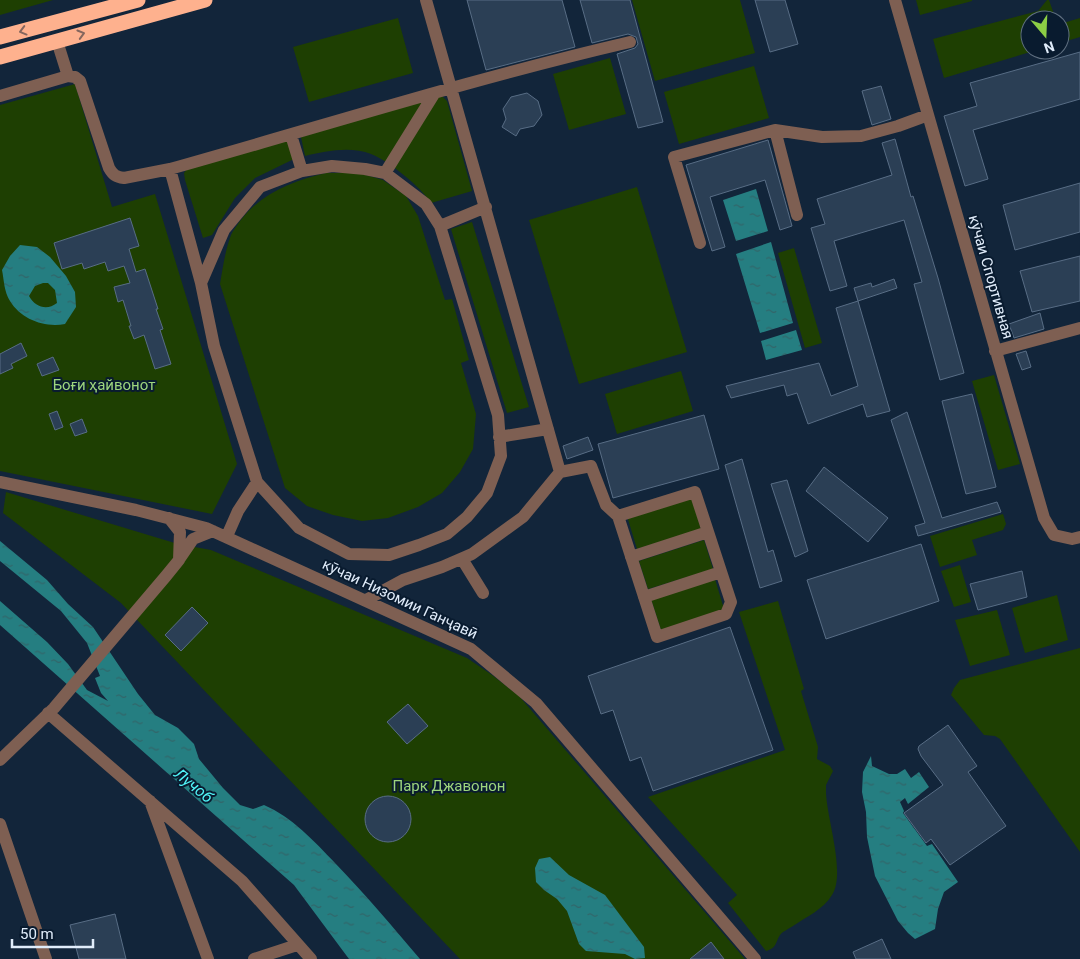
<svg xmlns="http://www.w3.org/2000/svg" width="1080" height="959" font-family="Roboto,sans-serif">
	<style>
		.green { fill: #1e3f02 }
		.water { fill: url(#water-ripples); fill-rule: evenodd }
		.building { fill: #2b3f55; stroke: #586d85 }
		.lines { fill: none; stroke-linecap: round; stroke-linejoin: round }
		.minor { stroke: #7e5f52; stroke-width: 12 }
		.highway { stroke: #feb18e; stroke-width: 15 }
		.oneway { stroke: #84665e }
		.labels { text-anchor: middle; stroke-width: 4; stroke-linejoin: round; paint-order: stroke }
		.street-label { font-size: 15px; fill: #e0ecfa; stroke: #091b2f }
		.park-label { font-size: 15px; fill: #9dd57d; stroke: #091b2f }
		.water-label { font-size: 16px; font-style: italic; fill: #50f3f7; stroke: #091b2f }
	</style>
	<defs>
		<pattern id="water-ripples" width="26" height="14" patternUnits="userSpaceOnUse" patternTransform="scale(1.25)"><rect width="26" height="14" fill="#257e81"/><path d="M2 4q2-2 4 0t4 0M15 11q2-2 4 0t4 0" fill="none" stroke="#326569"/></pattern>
	</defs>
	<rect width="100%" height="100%" fill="#12253a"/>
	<path class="green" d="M0,0H53L0,15Z
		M632,0H740L755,53L655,81Z
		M916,0H972V1L920,15Z
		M1047,0H1049L1056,20H1030V50H1037L944,78L933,39L1038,11Z
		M398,18L413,73L309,102L293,47Z
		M1080,18V37L1060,43V24Z
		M610,58L626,114L569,130L553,74Z
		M754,66L769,118L679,144L664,92Z
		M75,84L112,207L155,194L237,464L212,514L0,471V105Z
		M441,95L447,101L472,191L431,203C421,187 389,161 371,154C351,146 325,151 305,156L301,137Z
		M289,139L294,159L255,178L235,198L212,235L203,238L185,180L184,173L187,169Z
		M326,173H359L383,180L406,196L418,216L445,300L452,299L469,360L461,363L476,414L473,449L460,472L442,493L418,507L388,518L362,521L333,515L307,506L285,488L220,284C223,267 225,251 231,235C233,230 237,226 240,221C261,193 293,181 326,173Z
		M637,187L687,352L579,384L529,220Z
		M472,222L529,407L507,413L451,229Z
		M794,248L822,343L805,348L778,253Z
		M681,371L693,411L617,434L605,394Z
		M994,375L1020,464L998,470L972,381Z
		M6,492L178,544L211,550L467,658L492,675L519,696L745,959H460L121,603L3,513Z
		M691,495L701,529L637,549L627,516Z
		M1003,514L1006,524L1003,530L972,540L977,555L940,567L930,536Z
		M704,540L713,569L648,589L639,561Z
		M960,565L971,602L954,607L941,571Z
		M715,579L724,609L661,630L651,599Z
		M1057,595L1068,640L1025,653L1012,608Z
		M778,601L804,689L801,691L818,747L817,759L830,766L833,771L826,785V793C827,819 846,874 832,895C824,909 806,917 793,926C789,929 783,931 780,935C775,943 777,948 766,951L728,903L737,895L648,797L785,750L739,612Z
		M997,610L1010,655L970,666L955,620Z
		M1080,648V852L1000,739L995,736L984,735L951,695L954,688L960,680Z"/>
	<path class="water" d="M756,189L768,231L736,241L723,200Z
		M771,242L793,323L760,333L736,254Z
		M20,245L37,247L50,257L66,276L75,292L76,307L65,324C44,328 21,319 10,301C4,292 4,280 2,270L10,256ZM43,283H48L55,290L57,303C47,311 35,307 29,296L35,286Z
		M796,330L802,350L766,360L761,341Z
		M0,541L47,580L68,604L93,627L138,694L155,715L178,728L194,744L199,759L223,788L240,805L253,809L264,805C292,817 314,841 335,863C365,894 392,926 420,959H349L294,885L0,625V601L47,642L68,664L87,690L108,701L101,693L95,678L100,676L87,643L61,611L0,561Z
		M871,756L872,766L889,774H897L905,769L911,778L919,772L929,787L908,804L905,798L900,802L904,811L903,813L927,846L932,844L958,882L944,892L938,909L935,929L915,939L908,933L898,921L875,876L867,837L866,812L862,792L863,772Z
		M550,857L569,875L605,895L644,947L645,958L635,959L625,954L586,951L579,944L567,911L557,899L544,890L536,882L535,868L539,859Z"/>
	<path class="building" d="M467,0H562L575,47L486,70Z
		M580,0H630L663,122L638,128L617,54L635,48L638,44L636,37L628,34L592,43Z
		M755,0H785L798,44L770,52Z
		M1080,52V99L973,130L988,179L965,186L944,116L977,106L970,83Z
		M881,86L891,119L872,125L862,91Z
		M527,93L538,101L542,115L534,126L520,129L516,136L502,127L506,119L503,109L511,97Z
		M895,139L911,197L913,196L938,278L964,373L940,380L914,284L922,282L904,220L834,241L847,286L830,291L811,228L825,224L817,199L892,175L882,143Z
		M768,140L792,226L780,230L765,180L710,197L725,247L712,251L686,165Z
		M1080,183V232L1015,250L1003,205Z
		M130,218L139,246L129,249L136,272L145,269L158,309H156L163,329L160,330L171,364L155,369L144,335L134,339L129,326H131L123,300L118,302L114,287L130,283L124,266L108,271L105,262L84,269L82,263L62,269L54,243Z
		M1080,256V301L1032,312L1020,271Z
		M894,279L897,288L858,301L854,288L871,283L872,287Z
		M858,301L890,411L867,417L863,404L808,424L797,393L787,396L784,385L731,398L726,386L819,363L831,396L858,386L836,308Z
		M1040,313L1044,329L1014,338L1009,324Z
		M21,343L27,356L11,364L13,368L0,374V354Z
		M1026,351L1031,367L1022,370L1016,354Z
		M53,357L59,370L42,376L37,364Z
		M972,394L996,487L966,494L942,401Z
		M57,411L63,427L55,430L49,414Z
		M907,412L942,518L997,502L1001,512L918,536L915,526L925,523L891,420Z
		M704,415L719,469L613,498L598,444Z
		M82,419L87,432L75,436L70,424Z
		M588,437L593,450L567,459L563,446Z
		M742,459L768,552L773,550L782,581L760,588L725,465Z
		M824,467L888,518L868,542L806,491Z
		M787,480L808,551L795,557L771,484Z
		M921,544L939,601L826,639L807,580Z
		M1022,571L1027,597L978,610L970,584Z
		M192,607L208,623L181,651L165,635Z
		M730,627L773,750L653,791L641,757L630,761L613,710L601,714L588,676Z
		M408,704L428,726L407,744L387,722Z
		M948,725L977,766L968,772L1006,826L950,865L931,839L926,843L904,813L943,785L921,756L918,749L919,746Z
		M365 819a23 23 0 1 1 46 0a23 23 0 1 1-46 0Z
		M115,914L126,959H79L70,925Z
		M882,939L891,959H856L853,952Z
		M711,942L724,959H690Z"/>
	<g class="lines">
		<path class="minor" d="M426,0L560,472
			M895,0L1044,518L1054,535L1072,539L1080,537
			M57,41L68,76
			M434,94L385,173L365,169L332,166L302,171L260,187L224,230L201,283L214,346L257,482L299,528L349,554L389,555L419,545L447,534L467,517L487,493L501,456L498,415L440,226L486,207
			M0,96L68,76L75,77L80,81L109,168C113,175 116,177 124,178L170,169C323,126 475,78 630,42
			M775,130L797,215
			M291,135L302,171
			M170,169L201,283
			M385,173L426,204L440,226
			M700,243L674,157L775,130L822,137L861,136L898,126L928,115
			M995,351L1080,328
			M499,437L548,429
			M0,482L136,510L206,528L471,649L536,703L755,959
			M227,536L238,511L257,482
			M631,557L708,532
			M180,558L193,539L213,531
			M462,559L483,593
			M644,597L721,572
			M366,600L403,580L442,567L472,554L523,517L560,472L591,466L606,505L618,516L657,637L726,614L731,602L695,492L618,516
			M48,713L242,881L311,959
			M0,760L54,708L166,576L179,560L180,532L169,518
			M150,801L208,959
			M0,824L46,959
			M254,959L297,945"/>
		<path class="highway" d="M0,37L138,0
			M0,57L205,0"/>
	</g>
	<defs><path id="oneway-chevron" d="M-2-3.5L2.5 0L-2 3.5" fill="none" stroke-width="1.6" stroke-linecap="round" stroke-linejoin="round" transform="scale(1.25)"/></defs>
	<g class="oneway">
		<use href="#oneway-chevron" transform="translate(23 31) rotate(165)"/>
		<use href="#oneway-chevron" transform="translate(81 34) rotate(-16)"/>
	</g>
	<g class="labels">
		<g class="street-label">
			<text transform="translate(991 277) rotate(74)" y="5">кӯчаи Спортивная</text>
			<text transform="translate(400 599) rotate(25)" y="5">кӯчаи Низомии Ганҷавӣ</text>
		</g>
		<g class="park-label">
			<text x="104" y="390">Боғи ҳайвонот</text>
			<text x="449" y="791">Парк Джавонон</text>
		</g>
		<g class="water-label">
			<text transform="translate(194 785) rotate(39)" y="6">Лучоб</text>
		</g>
	</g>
	<g transform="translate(1045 35) rotate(161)"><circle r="24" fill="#091b2f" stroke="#5f6f80"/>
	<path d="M0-4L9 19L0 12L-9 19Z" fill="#8cce45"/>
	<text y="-8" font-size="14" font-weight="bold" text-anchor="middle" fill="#e0ecfa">N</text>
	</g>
	<path d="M12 939v8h81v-8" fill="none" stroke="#e0ecfa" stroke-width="2.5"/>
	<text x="20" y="939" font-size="15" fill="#e0ecfa" stroke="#091b2f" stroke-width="4" paint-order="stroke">50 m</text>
</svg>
